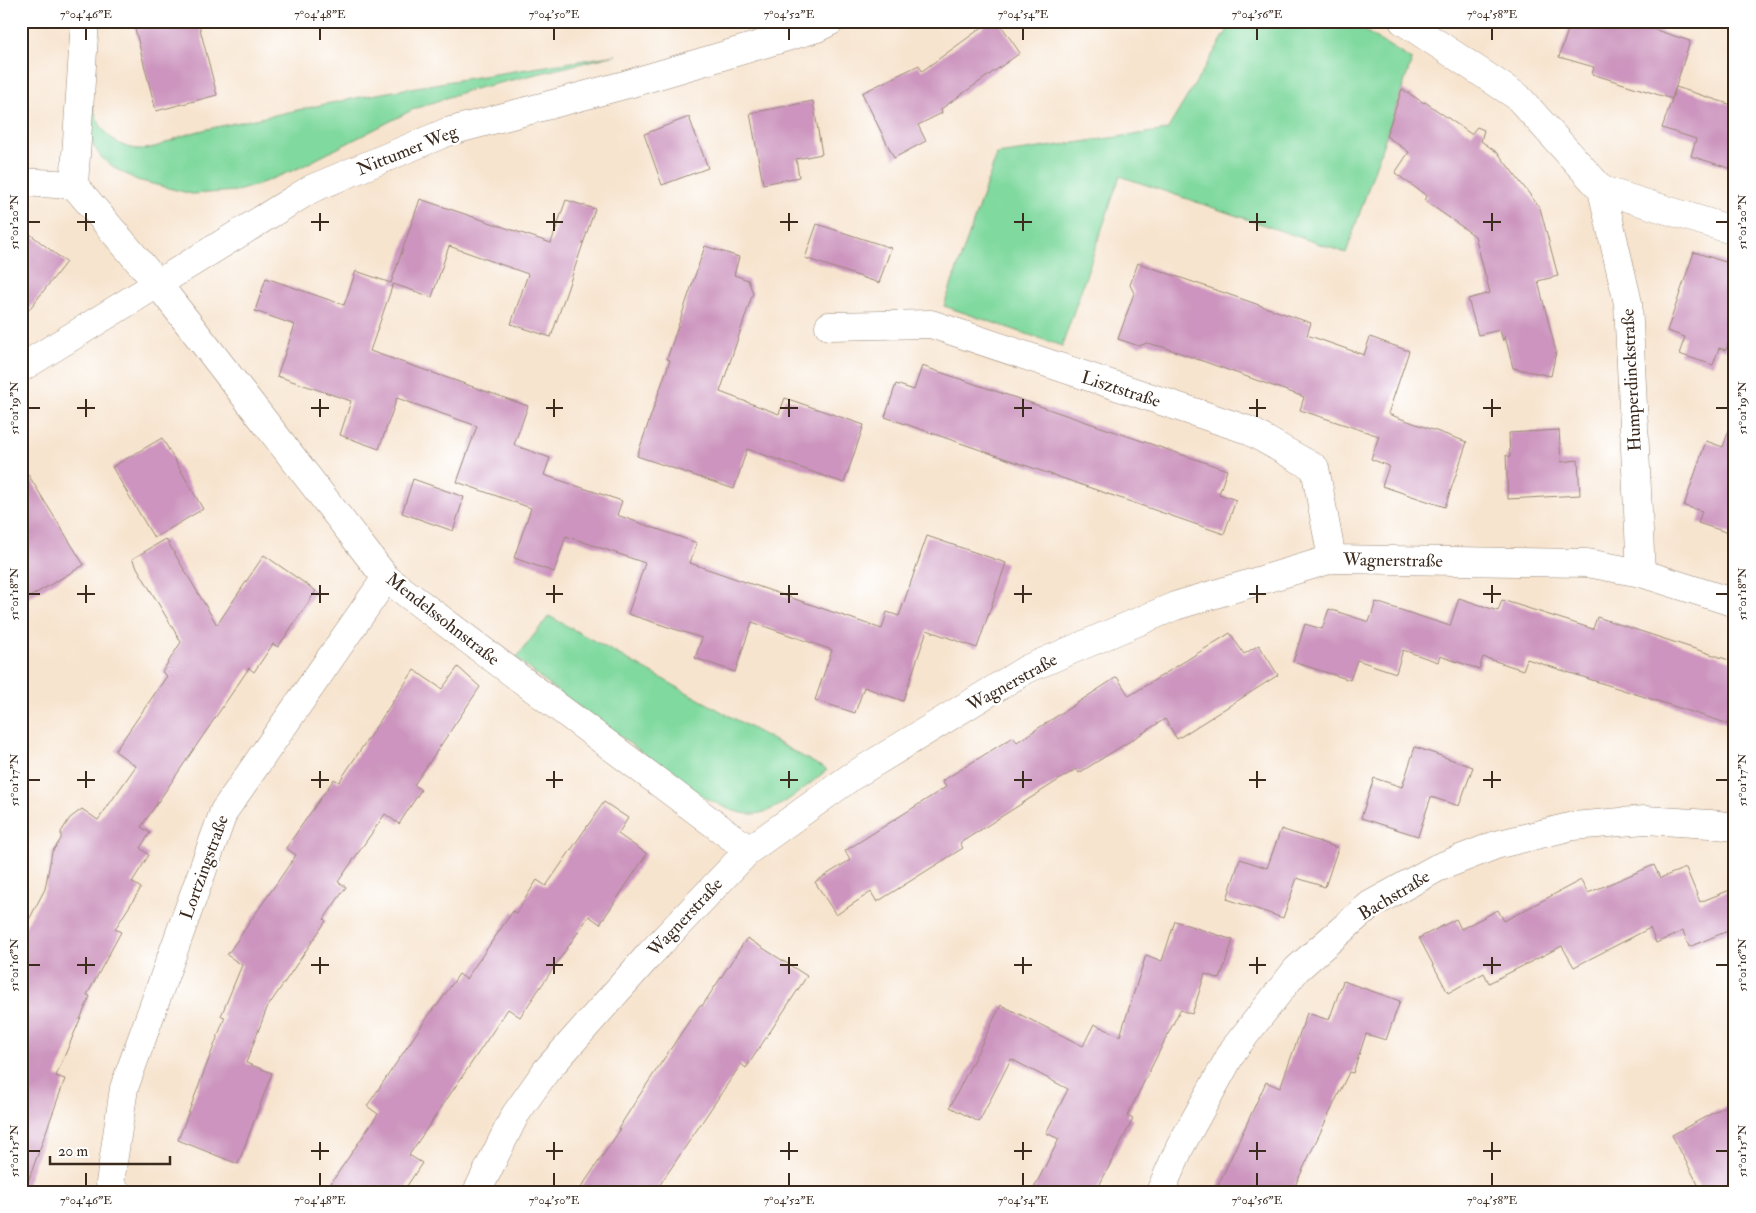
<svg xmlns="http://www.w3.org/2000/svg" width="1756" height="1213" font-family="'IM FELL Double Pica',serif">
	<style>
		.green { fill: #80d99f; stroke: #5e825e }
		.building { fill: #cc94be }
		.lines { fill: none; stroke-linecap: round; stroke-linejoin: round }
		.minor-casing { stroke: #998776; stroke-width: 29 }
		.minor { stroke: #fff; stroke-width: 28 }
		.ticks { fill: none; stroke: #3b2a1e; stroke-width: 2 }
		.labels { text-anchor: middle; stroke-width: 5; stroke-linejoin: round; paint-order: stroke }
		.street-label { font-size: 18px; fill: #3b2a1e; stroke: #fff }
		.neatline { fill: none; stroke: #3b2a1e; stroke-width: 2 }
		.ticks-label { font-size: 12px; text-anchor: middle; fill: #3b2a1e }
	</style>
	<rect width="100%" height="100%" fill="#fff"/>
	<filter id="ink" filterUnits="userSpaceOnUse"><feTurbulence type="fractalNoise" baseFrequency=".02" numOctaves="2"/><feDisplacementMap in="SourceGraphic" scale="10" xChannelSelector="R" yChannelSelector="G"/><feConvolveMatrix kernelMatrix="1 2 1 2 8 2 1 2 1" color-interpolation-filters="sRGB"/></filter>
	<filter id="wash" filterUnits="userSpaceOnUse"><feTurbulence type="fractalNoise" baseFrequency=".0096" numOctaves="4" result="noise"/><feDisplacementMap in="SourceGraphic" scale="20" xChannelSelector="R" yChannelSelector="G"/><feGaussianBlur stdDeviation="1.12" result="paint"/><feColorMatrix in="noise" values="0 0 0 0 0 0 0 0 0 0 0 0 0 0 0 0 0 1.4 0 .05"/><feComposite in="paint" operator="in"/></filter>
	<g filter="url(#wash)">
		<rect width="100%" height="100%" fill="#f7e4cf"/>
		<path class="green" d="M1233,21H1349L1412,60L1346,253L1120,176L1062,346L944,306L997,154L1167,130Z
			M616,55L466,91L414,109L299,168L254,186L237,191L192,194L137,180L116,169L101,157L93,145L90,125L92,102C96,126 112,147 138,149C155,151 173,138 188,134C220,125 253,120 284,113C394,88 505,73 616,55Z
			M549,616L827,770C807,785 775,816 749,814C734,813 719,804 705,798L553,688L516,658Z"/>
		<g id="blocks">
			<path class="building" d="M133,21H198L217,95L156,111Z
				M991,21H998L1020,53L941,109L942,113L918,125L926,141L894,158L862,93L919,65L922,71Z
				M1571,21H1628L1690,41L1672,99L1592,74L1594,67L1559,57Z
				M1676,87L1735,106V170L1691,156L1696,139L1662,128Z
				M1402,89L1424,103L1425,102L1471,134L1477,127L1484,130L1481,141L1498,153L1540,208L1558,276L1538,281L1556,352L1551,376L1513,368L1505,336L1503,341L1500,330L1478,335L1468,299L1490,293L1475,236L1424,200L1427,196L1395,173L1409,152L1386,136Z
				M813,101L822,154L796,159L799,177L763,184L750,113Z
				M689,117L708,168L662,185L644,134Z
				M420,199L551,243L566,200L595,209L551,337L511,324L528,274L449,246L432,297L393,284L370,351L528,406L514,445L550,458L544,475L622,501L617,515L697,543L690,563L882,629L887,612L899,616L927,536L1006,563L977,648L927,630L903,701L864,687L855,713L815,700L832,650L752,622L735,672L695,658L702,638L628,614L645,563L566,536L554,572L514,558L531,508L457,482L477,426L397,398L379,449L340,435L351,401L277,376L295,325L255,311L266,278L344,305L356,271L391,283Z
				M817,224L891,248L879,283L805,258Z
				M21,227L66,262L21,320Z
				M705,246L739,257L734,275L748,280L753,293L720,392L779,414L785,398L864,425L844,483L747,449L734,489L637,456L670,360L667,359Z
				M1694,252L1735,265V322L1726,350L1719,348L1713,365L1679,354L1685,337L1667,331Z
				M1138,263L1311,323L1307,335L1364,355L1370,337L1409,351L1388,414L1467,442L1445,507L1382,486L1389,466L1371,459L1379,436L1300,410L1304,397L1163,347L1147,343L1139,346L1118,339L1134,293L1130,285Z
				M922,366L1227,470L1219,494L1236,500L1224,534L885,417L896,384L914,390Z
				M1559,430L1561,462L1578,460L1580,495L1508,499L1506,455L1510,457L1509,433Z
				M1729,430L1735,431V535L1698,523L1702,511L1684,506L1706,441L1723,447Z
				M162,438L203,509L154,538L112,467Z
				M21,463L84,565L21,602Z
				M413,479L464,497L453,531L402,513Z
				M166,539L217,625L264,555L316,591L278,647L273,644L254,672L249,668L141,827L150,833L140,848L149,855L132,882L141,888L115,929L121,932L87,995L90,996L56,1076L65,1079L25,1190L21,1189V935L45,889L52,852L61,839V832L70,818L82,809L98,820L136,766L115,751L167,676L162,672L181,642L132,559Z
				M1459,598L1498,611L1502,600L1593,629L1597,617L1735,662V726L1527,659L1523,670L1483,657L1479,669L1440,656L1438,662L1403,650L1396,673L1357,660L1350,680L1293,662L1305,624L1322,629L1329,609L1369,622L1376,602L1450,626Z
				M1230,633L1244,654L1259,645L1278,675L1177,739L1165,719L1079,773L1076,769L960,843L963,848L877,902L871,892L836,915L815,882L850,860L845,851L946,787L942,781L1013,737L1017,742L1117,677L1129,696Z
				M458,667L480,687L414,785L421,790L399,824L385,814L338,882L346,887L324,919L326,921L267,1008L246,1063L272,1073L238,1164L178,1140L225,1017L221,1016L242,965L227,955L296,855L286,848L334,779L339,782L414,670L442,689Z
				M1415,747L1473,767L1459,806L1431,797L1418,836L1361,818L1374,778L1402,787Z
				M604,802L628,818L618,834L647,854L600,924L589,916L520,1017L508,1009L409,1155L422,1163L403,1192H325L378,1114L367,1106L435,1006H437L459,974L466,979L513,911L516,913L537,880L546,886Z
				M1281,829L1338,848L1325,887L1297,878L1283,918L1227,899L1240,859L1267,868Z
				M1654,865L1660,878L1686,868L1700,902L1735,888V928L1689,947L1683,931L1656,943L1650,928L1574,967L1562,946L1489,983L1484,973L1448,993L1419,938L1456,919L1461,929L1498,910L1504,921L1581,880L1588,893Z
				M1175,921L1233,940L1220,979L1205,974L1192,1014L1180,1010L1127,1116L1133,1119L1096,1192H1032L1059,1139L1046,1133L1068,1089L1011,1059L979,1122L950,1107L1001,1005L1083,1046L1094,1024L1120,1036L1146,955L1162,961Z
				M747,938L807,976L746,1068L741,1064L655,1192H578L620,1130L618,1129L641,1093L700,1005L702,1006Z
				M1343,981L1400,1001L1386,1040L1366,1034L1353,1073L1349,1072L1292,1192H1215L1266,1082L1280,1088L1307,1013L1329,1020Z
				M1735,1101V1192H1702L1672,1135Z"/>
		</g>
	</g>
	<g filter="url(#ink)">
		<use href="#blocks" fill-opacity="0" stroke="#998776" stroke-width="1"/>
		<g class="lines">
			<defs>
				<path id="minor" d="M1403,21L1518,97L1602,190L1628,303L1641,573
					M21,182L74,185L157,283L386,578L749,850
					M74,185L85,21
					M1602,190L1735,231
					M829,326L931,324L1248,430L1315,468L1332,559
					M21,368L311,189L447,132L628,84L817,28L831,21
					M116,1192L110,1183L124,1088L224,811L386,578
					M477,1192L515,1115L546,1071L649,955L749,850L851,777L1027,669L1175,606L1332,559L1587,563L1641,573L1735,603
					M1160,1192L1180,1147L1234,1049L1297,969L1370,905L1437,868L1496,845L1573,826L1645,820L1710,824L1735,827"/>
			</defs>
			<use href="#minor" class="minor-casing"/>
			<use href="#minor" class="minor"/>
		</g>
	</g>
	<path class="ticks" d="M86,28V40M320,28V40M554,28V40M789,28V40M1023,28V40M1257,28V40M1492,28V40M86,213V231M320,213V231M554,213V231M789,213V231M1023,213V231M1257,213V231M1492,213V231M28,222H40M77,222H95M311,222H329M546,222H563M780,222H798M1014,222H1032M1249,222H1266M1483,222H1501M1716,222H1728M86,399V417M320,399V417M554,399V417M789,399V417M1023,399V417M1257,399V417M1492,399V417M28,408H40M77,408H95M311,408H329M546,408H563M780,408H798M1014,408H1032M1249,408H1266M1483,408H1501M1716,408H1728M86,585V603M320,585V603M554,585V603M789,585V603M1023,585V603M1257,585V603M1492,585V603M28,594H40M77,594H95M311,594H329M546,594H563M780,594H798M1014,594H1032M1249,594H1266M1483,594H1501M1716,594H1728M86,771V788M320,771V788M554,771V788M789,771V788M1023,771V788M1257,771V788M1492,771V788M28,780H40M77,780H95M311,780H329M546,780H563M780,780H798M1014,780H1032M1249,780H1266M1483,780H1501M1716,780H1728M86,957V974M320,957V974M554,957V974M789,957V974M1023,957V974M1257,957V974M1492,957V974M28,965H40M77,965H95M311,965H329M546,965H563M780,965H798M1014,965H1032M1249,965H1266M1483,965H1501M1716,965H1728M320,1142V1160M554,1142V1160M789,1142V1160M1023,1142V1160M1257,1142V1160M1492,1142V1160M28,1151H40M311,1151H329M546,1151H563M780,1151H798M1014,1151H1032M1249,1151H1266M1483,1151H1501M1716,1151H1728M86,1173V1186M320,1173V1186M554,1173V1186M789,1173V1186M1023,1173V1186M1257,1173V1186M1492,1173V1186"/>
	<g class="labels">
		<g class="street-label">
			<text transform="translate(407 150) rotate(-22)" y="6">Nittumer Weg</text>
			<text transform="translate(1631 380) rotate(-93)" y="6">Humperdinckstraße</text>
			<text transform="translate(1121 389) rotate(18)" y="6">Lisztstraße</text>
			<text transform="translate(1393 560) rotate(1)" y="6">Wagnerstraße</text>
			<text transform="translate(443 619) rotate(38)" y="6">Mendelssohnstraße</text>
			<text transform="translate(1012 682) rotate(-29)" y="6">Wagnerstraße</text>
			<text transform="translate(204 867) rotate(-70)" y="6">Lortzingstraße</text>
			<text transform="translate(1394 895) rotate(-31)" y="6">Bachstraße</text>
			<text transform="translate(685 917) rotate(-47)" y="6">Wagnerstraße</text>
		</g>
	</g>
	<rect width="1756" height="1213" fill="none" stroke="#fff" stroke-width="55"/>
	<path d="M50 1156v8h120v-8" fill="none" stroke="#3b2a1e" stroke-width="2.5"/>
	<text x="58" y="1156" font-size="15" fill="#3b2a1e" stroke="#ffffff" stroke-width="4" paint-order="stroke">20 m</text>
	<rect x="28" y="28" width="1700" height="1158" class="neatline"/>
	<g class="ticks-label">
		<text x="86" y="18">7°04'46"E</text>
		<text x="320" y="18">7°04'48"E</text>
		<text x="554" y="18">7°04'50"E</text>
		<text x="789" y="18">7°04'52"E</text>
		<text x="1023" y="18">7°04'54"E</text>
		<text x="1257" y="18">7°04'56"E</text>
		<text x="1492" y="18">7°04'58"E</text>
		<text transform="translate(14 222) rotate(-90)" y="4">51°01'20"N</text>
		<text transform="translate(1742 222) rotate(-90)" y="4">51°01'20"N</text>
		<text transform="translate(14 408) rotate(-90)" y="4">51°01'19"N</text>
		<text transform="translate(1742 408) rotate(-90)" y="4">51°01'19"N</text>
		<text transform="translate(14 594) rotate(-90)" y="4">51°01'18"N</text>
		<text transform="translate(1742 594) rotate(-90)" y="4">51°01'18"N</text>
		<text transform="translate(14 780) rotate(-90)" y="4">51°01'17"N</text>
		<text transform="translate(1742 780) rotate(-90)" y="4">51°01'17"N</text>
		<text transform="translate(14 965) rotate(-90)" y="4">51°01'16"N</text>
		<text transform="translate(1742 965) rotate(-90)" y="4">51°01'16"N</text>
		<text transform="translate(14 1151) rotate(-90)" y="4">51°01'15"N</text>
		<text transform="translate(1742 1151) rotate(-90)" y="4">51°01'15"N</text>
		<text x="86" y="1204">7°04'46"E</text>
		<text x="320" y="1204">7°04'48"E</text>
		<text x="554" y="1204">7°04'50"E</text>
		<text x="789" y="1204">7°04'52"E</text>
		<text x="1023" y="1204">7°04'54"E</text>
		<text x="1257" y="1204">7°04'56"E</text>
		<text x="1492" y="1204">7°04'58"E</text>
	</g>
</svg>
